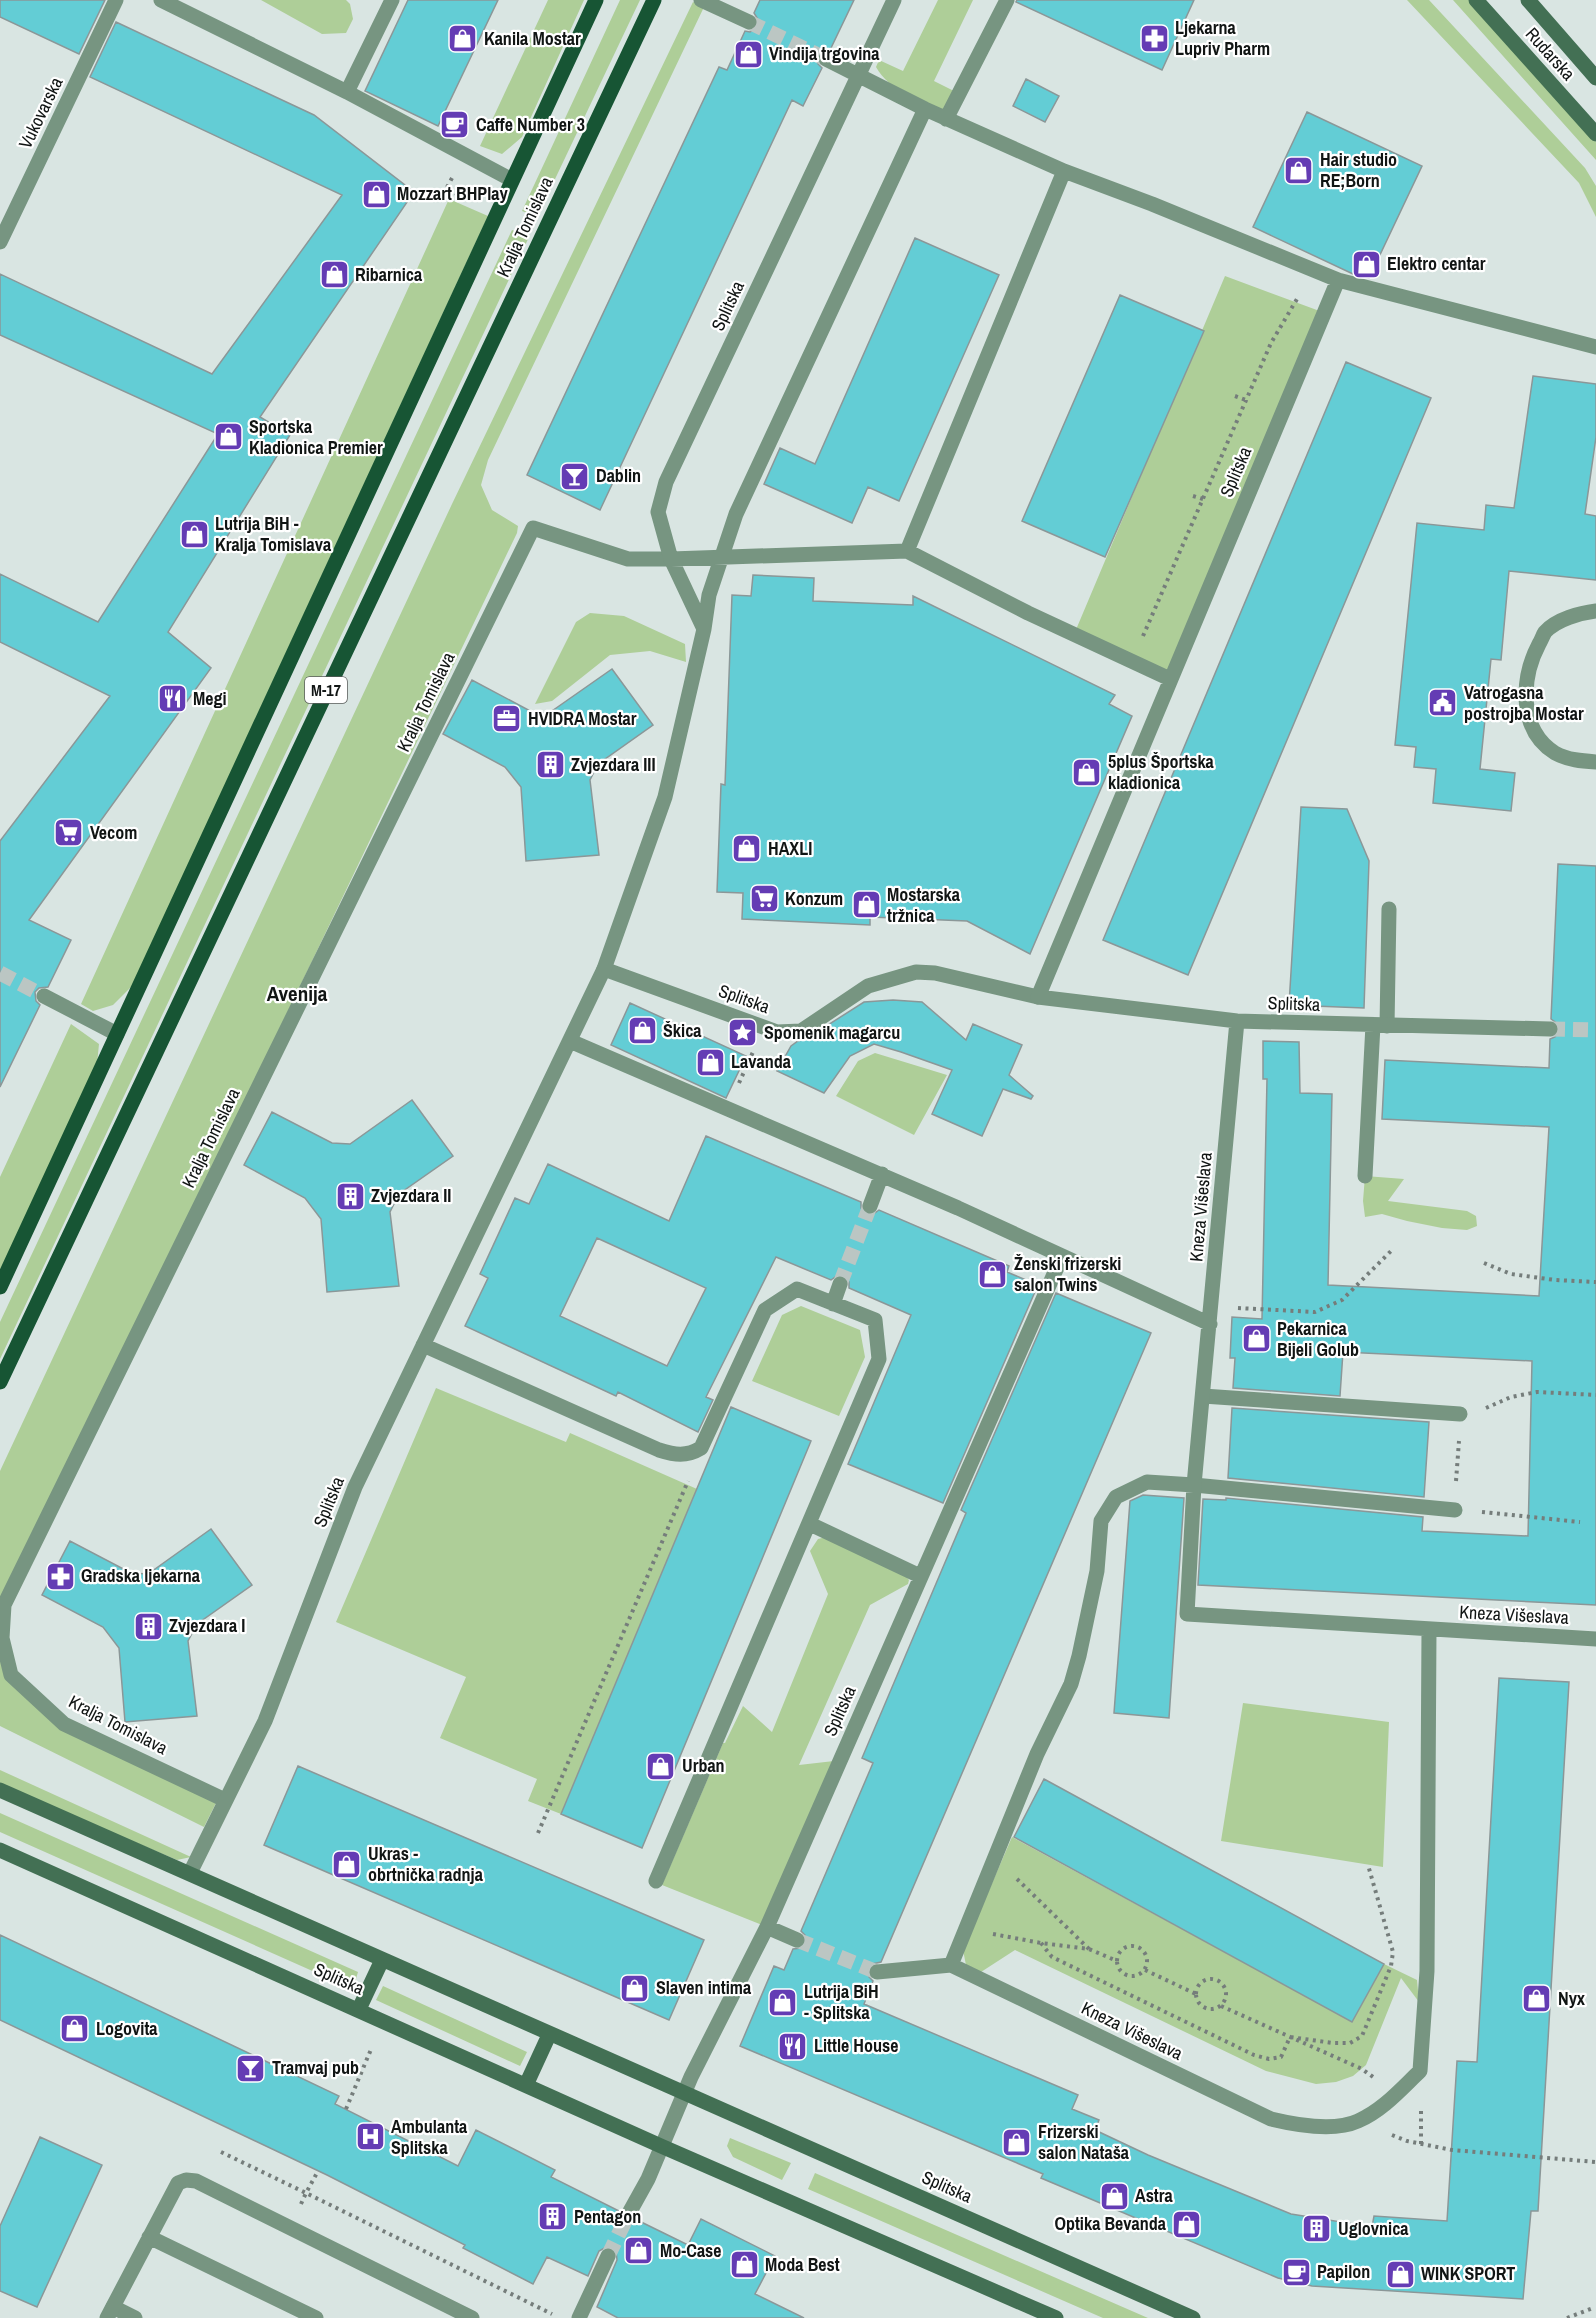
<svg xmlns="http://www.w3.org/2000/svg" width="1596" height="2318" font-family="'Archivo Narrow',sans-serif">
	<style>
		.green { fill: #aece98 }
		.building { fill: #63cdd5; stroke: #8b9798; stroke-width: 1.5; fill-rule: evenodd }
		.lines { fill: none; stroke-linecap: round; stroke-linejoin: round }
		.street-tunnel { stroke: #bbc6c3; stroke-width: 15; stroke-dasharray: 15 8; stroke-linecap: butt }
		.path { stroke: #757d7b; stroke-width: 4; stroke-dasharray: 3 4.5; stroke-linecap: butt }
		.lane { stroke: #779581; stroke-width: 15 }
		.street { stroke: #779581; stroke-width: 15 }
		.secondary { stroke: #437054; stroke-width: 15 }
		.primary { stroke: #175534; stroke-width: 15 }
		.labels { text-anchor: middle; stroke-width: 4.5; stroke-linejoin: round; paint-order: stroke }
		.shield { fill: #fff; stroke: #585b5a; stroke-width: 1.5 }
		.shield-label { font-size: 16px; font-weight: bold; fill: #111514 }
		.poi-label { font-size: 18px; font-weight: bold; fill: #111514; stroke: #fff; text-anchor: start }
		.street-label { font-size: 18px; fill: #111514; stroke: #fff }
		.quarter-label { font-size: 21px; font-weight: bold; fill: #111514; stroke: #fff }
	</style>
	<rect width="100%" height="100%" fill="#d9e5e2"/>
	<path class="green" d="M261,0H346L350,4L353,19L346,33L322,34Z
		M548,0H584L522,137L502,154L480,146Z
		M620,0H640L537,217L522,211Z
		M938,0H973L934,81L956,92L943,111C920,100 889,91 876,67L879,60L903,71Z
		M1407,0H1429L1585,168L1596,186V217L1579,183Z
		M1453,0H1469L1596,142V160Z
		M693,2L704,7L488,460L481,485L492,510L518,526L517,533L121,1360L0,1606V1471L452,504Z
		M449,199L488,216L132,986L113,1005L93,1011L81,1004Z
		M512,230L529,237L0,1359V1322Z
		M1225,276L1325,313L1170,679L1075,632Z
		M590,613L624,616L685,644L686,662L650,651L610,655L552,701L535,704L576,622Z
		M71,1024L99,1044L97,1064L0,1271V1177Z
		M875,1053L947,1075L914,1135L836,1096L858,1061Z
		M1365,1176L1404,1179L1388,1201L1467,1211L1476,1216L1477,1226L1467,1230L1442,1228L1407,1221L1382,1214L1365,1217L1363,1201Z
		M801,1306L860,1330L865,1357L839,1416L752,1381L782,1315Z
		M436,1388L566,1442L570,1433L697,1489L561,1814L528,1801L537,1779L440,1738L466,1677L336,1622Z
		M826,1537L905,1575L909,1580L908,1584L870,1605L799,1765L834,1761L767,1927L662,1885L723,1743H725L743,1706L772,1732L828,1594L810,1551L818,1539Z
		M0,1658L61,1727L216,1803L204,1827L0,1726Z
		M1243,1703L1389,1722L1383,1867L1221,1841Z
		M0,1770L191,1857L177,1860L0,1785Z
		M0,1813L358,1972L353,1989L0,1832Z
		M1012,1837L1351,2021L1384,1964L1417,1980L1419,2002L1401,1978L1366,2065L1353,2076L1336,2082L1316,2084L1266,2071L1015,1950L981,1972L966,1965L963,1950Z
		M383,1986L527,2052L520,2066L376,2000Z
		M730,2138L791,2163L782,2180L733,2157L727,2146Z
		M815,2173L1148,2318H1103L808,2189Z"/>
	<path class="building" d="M0,0H105L79,54L0,17Z
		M408,0H498L438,126L365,91Z
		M760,0H854L830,50L821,51L817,55L818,64L822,68L803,106L792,100L600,510L527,475L719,67L727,70L745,31L750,32L758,27L759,21L754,13Z
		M1017,0H1194L1162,70L1016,2Z
		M116,22L314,115L414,192L260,417L290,435L168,632L211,668L29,920L71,940L48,987L39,988L35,992L36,1001L40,1005L0,1087V841L110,696L0,642V574L98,622L218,434L0,335V274L212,374L342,195L90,77Z
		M1026,79L1059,96L1045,122L1013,106Z
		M1307,112L1422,166L1369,278L1353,274L1253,227Z
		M915,238L999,275L899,501L868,487L852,523L764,484L780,448L815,464Z
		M1120,295L1204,331L1105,557L1022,521Z
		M1346,362L1431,398L1188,975L1103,940Z
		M1533,376L1596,384V437L1585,514L1596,516V580L1509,571L1501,660L1491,659L1480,769L1515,773L1511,811L1433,803L1436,769L1414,767L1416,747L1395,745L1417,523L1484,530L1486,505L1514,508Z
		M753,575L814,578L813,601L913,605V596L1115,695L1109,704L1132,716L1030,954L967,921L870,917V925L742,919L743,893L717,892L721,784L725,785L732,595L751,596Z
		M612,669L653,725L598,764L590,780L599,855L526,861L521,787L505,767L443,734L472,680L532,712L549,713Z
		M1301,807L1347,809L1369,861L1364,1008L1289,1005Z
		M1558,864L1596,866V1605L1198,1585L1203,1499L1226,1500V1498L1423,1517L1422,1531L1528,1536L1532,1361L1343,1352L1340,1396L1233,1388L1235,1358H1230L1232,1317L1262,1319L1267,1079H1263V1041L1299,1042L1300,1093L1332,1094L1328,1285L1539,1296L1549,1127L1382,1119L1385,1060L1549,1068L1550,1039L1555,1037L1560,1030L1558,1024L1551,1019Z
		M893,1000L922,1002L966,1040L973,1024L1022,1045L1009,1075L1033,1096L1031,1099L1003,1089L982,1136L932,1114L952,1070L901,1052L874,1044L850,1056L824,1093L777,1071L791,1046L798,1041L806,1039L864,1002Z
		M630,1003L746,1056L726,1098L611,1045Z
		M412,1100L453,1156L399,1194L390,1212L399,1286L327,1292L321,1219L305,1198L244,1165L272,1112L332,1143L350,1144Z
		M706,1136L861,1202V1208L866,1215H872L879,1210L1009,1266L1007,1272L1038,1285L943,1503L848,1464L911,1315L849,1288V1282L844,1275H838L831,1280L776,1257L706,1397L713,1400L698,1432L618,1392L616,1396L465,1326L488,1278L480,1274L515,1198L529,1204L548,1164L669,1221ZM597,1238L706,1288L667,1366L560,1316Z
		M1056,1293L1151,1333L881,1962L872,1964L868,1969L869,1977L873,1981L864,2004L1078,2095L1072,2109L1099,2120L1095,2130L1148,2155L1291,2214L1372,2227L1374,2216L1447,2221L1457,2061L1477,2062L1499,1678L1569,1682L1538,2211H1531L1523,2299L1312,2286L1278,2278L1041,2178L1043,2174L740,2046L774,1966L784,1970L793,1949L802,1948L806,1943L805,1935L801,1931L873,1763L862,1758L966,1513L961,1510Z
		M731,1407L811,1441L642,1848L561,1814Z
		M1232,1408L1429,1422L1424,1497L1228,1478Z
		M1143,1495L1184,1498L1169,1718L1114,1713L1130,1501Z
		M211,1529L252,1585L197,1624L188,1641L197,1716L125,1722L119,1648L103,1627L42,1595L70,1541L131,1573L148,1574Z
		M298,1766L704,1940L669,2020L264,1845Z
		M1044,1779L1384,1964L1352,2022L1014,1837Z
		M0,1935L339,2096L335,2104L458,2166L476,2130L555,2170L551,2177L619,2211V2219L624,2224H632L637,2220L688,2245L701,2219L775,2256L755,2294L804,2318H618L597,2307L617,2260L616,2250L608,2246L599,2251L588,2276L547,2257L533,2284L463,2248L465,2245L327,2175L0,2020Z
		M40,2137L102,2165L37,2307L0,2291V2226Z"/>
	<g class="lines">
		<path class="street-tunnel" d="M749,22L826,59
			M0,973L44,996
			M1550,1029L1596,1030
			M840,1284L870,1206
			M797,1940L877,1972
			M608,2256L628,2215"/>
		<path class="path" d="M452,178L446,189L461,196
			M1235,396L1246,400
			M1193,496L1203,499
			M1143,636L1271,343L1297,299
			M739,1083L753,1052
			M1484,1263L1511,1274L1555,1280L1596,1282
			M1238,1308L1315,1312L1342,1300L1393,1249
			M1486,1408L1511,1397L1537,1392L1596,1395
			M1456,1481L1459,1441
			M1482,1512L1580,1522
			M538,1833L688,1481
			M1017,1879L1089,1949
			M993,1934L1041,1943L1089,1949L1117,1961
			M1041,1943L1052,1957L1254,2055L1269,2059L1281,2057L1290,2037L1333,2043H1350L1362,2036L1391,1966L1393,1952L1368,1865
			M1117 1961a15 15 0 1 1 30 0a15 15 0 1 1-30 0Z
			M1145,1970L1196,1994
			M1196 1994a15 15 0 1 1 30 0a15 15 0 1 1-30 0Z
			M1221,2006L1362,2069L1373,2077
			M346,2109L372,2047
			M1421,2111V2144
			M1392,2135L1407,2141L1452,2150L1596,2162
			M221,2152L306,2193L318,2171
			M301,2204L306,2193L552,2314
			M1567,2318L1593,2308"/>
		<path class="lane" d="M0,242L116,0
			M1596,611C1580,613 1557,619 1545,632C1543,635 1541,641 1539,644C1521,678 1518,730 1555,753C1568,760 1582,761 1596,762
			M604,969L777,1032L801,1031L868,986L916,972L935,973L1038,997
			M1387,1026L1389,909
			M1203,1396L1460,1414
			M1194,1485L1455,1510
			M225,1800L64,1724L11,1675L2,1638L4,1605L533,528L628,559H671
			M113,2307L135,2318"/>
		<path class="street" d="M161,0L347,92L512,180
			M701,0L749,22
			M826,59L925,109L1064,171L1152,204L1338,280L1596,347
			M347,92L392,0
			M946,119L1007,0
			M1338,280L1038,997L1237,1021L1550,1029
			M907,551L1064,171
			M671,559L907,551L1028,613L1170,679
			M704,629L671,559L658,512L666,482L894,0
			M44,996L117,1034
			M570,1041L958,1208L1210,1324
			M1365,1176L1373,1025
			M870,1206L882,1174
			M833,1304L840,1284
			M423,1345L659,1450C675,1455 686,1457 701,1448L765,1310L797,1289L875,1320L879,1359L656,1881
			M1194,1485L1237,1021
			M810,1524L920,1576
			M190,1873L265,1721L355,1487L604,969L665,797L704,629L709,595L736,514L925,109
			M767,1927L797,1940
			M951,1965L1037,1754L1071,1684L1079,1656L1097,1571L1101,1521L1116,1497L1147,1482L1194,1485L1187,1614L1596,1639
			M951,1965L1271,2119C1296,2125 1334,2132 1358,2121C1383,2110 1401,2089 1420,2071L1427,1971L1429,1630
			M877,1972L951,1965
			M628,2215L648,2179L691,2077L767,1927L1062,1256
			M149,2237L316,2318
			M107,2318L178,2183L186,2180L196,2181L472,2318
			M579,2318L608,2256"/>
		<path class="secondary" d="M1476,0L1596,134
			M1528,0L1596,78
			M0,1790L1193,2318
			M0,1850L661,2146L1056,2318
			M359,2009L382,1960
			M526,2085L549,2035"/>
		<path class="primary" d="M0,1287L596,0
			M0,1382L654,0"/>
	</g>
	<defs>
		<symbol id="pharmacy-square" viewBox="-11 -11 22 22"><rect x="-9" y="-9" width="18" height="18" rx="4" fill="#643cb4" stroke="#fff"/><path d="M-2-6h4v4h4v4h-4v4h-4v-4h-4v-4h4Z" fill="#fff"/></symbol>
		<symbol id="shop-square" viewBox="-11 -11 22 22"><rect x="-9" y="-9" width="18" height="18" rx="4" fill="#643cb4" stroke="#fff"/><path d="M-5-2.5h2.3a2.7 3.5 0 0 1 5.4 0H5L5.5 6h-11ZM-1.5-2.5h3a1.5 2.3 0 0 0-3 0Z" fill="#fff"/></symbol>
		<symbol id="cafe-square" viewBox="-11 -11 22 22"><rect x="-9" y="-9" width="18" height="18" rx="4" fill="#643cb4" stroke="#fff"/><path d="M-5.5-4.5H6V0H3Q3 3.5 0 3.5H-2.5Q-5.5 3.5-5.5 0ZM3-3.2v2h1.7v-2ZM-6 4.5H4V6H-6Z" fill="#fff"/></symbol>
		<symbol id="bar-square" viewBox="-11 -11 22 22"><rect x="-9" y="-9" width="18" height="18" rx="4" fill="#643cb4" stroke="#fff"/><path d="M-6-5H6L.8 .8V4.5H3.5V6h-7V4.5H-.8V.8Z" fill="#fff"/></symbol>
		<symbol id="restaurant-square" viewBox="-11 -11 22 22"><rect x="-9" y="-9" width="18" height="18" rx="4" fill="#643cb4" stroke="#fff"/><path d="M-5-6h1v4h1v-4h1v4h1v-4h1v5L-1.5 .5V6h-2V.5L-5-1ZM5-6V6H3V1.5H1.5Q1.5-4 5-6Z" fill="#fff"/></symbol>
		<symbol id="civic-square" viewBox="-11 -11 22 22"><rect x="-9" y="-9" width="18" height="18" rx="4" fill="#643cb4" stroke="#fff"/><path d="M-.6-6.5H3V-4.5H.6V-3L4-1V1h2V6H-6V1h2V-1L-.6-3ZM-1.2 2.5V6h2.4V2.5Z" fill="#fff"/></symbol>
		<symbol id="office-square" viewBox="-11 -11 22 22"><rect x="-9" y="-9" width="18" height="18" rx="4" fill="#643cb4" stroke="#fff"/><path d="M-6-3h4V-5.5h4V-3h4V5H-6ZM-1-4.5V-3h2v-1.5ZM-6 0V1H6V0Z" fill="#fff"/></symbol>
		<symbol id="building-square" viewBox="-11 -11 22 22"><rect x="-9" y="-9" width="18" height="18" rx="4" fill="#643cb4" stroke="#fff"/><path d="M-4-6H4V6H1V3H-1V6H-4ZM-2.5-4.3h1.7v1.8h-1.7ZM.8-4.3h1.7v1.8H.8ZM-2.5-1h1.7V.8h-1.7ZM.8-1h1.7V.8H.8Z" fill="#fff"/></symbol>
		<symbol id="supermarket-square" viewBox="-11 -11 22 22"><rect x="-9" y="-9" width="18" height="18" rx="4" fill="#643cb4" stroke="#fff"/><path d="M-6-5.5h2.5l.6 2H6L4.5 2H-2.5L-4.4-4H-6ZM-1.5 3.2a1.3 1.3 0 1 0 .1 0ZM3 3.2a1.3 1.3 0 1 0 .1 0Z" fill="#fff"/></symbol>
		<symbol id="sight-square" viewBox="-11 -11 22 22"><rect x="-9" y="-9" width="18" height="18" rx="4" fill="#643cb4" stroke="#fff"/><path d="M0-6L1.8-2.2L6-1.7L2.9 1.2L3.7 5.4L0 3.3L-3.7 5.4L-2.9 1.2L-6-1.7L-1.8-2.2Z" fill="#fff"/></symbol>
		<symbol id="hospital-square" viewBox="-11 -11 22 22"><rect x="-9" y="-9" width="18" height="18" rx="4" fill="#643cb4" stroke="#fff"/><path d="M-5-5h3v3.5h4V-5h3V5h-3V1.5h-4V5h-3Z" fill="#fff"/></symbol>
	</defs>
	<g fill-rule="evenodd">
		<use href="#pharmacy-square" x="1138" y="22" width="33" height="33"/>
		<use href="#shop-square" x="446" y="22" width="33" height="33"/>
		<use href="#shop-square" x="732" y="38" width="33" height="33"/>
		<use href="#cafe-square" x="438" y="108" width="33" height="33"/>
		<use href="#shop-square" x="1282" y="154" width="33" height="33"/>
		<use href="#shop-square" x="360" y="178" width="33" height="33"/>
		<use href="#shop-square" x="1350" y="248" width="33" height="33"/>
		<use href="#shop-square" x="318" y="258" width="33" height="33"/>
		<use href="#shop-square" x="212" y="420" width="33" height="33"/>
		<use href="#bar-square" x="558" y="460" width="33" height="33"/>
		<use href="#shop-square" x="178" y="518" width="33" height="33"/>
		<use href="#restaurant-square" x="156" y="682" width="33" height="33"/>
		<use href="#civic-square" x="1426" y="686" width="33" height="33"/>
		<use href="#office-square" x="490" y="702" width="33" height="33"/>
		<use href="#building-square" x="534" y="748" width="33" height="33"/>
		<use href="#shop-square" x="1070" y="756" width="33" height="33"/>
		<use href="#supermarket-square" x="52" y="816" width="33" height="33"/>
		<use href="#shop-square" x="730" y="832" width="33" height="33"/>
		<use href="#supermarket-square" x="748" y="882" width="33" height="33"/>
		<use href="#shop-square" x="850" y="888" width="33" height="33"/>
		<use href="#shop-square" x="626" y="1014" width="33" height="33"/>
		<use href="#sight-square" x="726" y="1016" width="33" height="33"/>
		<use href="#shop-square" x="694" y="1046" width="33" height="33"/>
		<use href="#building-square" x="334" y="1180" width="33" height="33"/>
		<use href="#shop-square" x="976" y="1258" width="33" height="33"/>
		<use href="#shop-square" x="1240" y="1322" width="33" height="33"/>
		<use href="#pharmacy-square" x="44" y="1560" width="33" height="33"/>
		<use href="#building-square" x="132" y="1610" width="33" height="33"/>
		<use href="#shop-square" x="644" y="1750" width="33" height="33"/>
		<use href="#shop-square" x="330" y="1848" width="33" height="33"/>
		<use href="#shop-square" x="618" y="1972" width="33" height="33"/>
		<use href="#shop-square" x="1520" y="1982" width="33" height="33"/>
		<use href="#shop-square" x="766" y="1986" width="33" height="33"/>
		<use href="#shop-square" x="58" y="2012" width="33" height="33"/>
		<use href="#restaurant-square" x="776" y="2030" width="33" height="33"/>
		<use href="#bar-square" x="234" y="2052" width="33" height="33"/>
		<use href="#hospital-square" x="354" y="2120" width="33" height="33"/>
		<use href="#shop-square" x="1000" y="2126" width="33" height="33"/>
		<use href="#shop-square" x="1098" y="2180" width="33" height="33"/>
		<use href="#building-square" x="536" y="2200" width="33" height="33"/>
		<use href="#shop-square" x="1170" y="2208" width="33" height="33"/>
		<use href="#building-square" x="1300" y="2212" width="33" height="33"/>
		<use href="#shop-square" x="622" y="2234" width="33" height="33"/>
		<use href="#shop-square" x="728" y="2248" width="33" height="33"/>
		<use href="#cafe-square" x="1280" y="2256" width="33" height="33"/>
		<use href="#shop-square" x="1384" y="2258" width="33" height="33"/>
	</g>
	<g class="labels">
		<rect class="shield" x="305" y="677" width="42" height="26" rx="4.5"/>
		<g class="shield-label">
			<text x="326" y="696">M-17</text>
		</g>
		<g class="poi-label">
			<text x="1175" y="34">Ljekarna<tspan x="1175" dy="21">Lupriv Pharm</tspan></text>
			<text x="484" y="45">Kanila Mostar</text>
			<text x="769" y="60">Vindija trgovina</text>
			<text x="476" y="131">Caffe Number 3</text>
			<text x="1320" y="166">Hair studio<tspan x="1320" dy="21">RE;Born</tspan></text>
			<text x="397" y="200">Mozzart BHPlay</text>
			<text x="1387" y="270">Elektro centar</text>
			<text x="355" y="281">Ribarnica</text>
			<text x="249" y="433">Sportska<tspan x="249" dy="21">Kladionica Premier</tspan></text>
			<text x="596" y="482">Dablin</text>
			<text x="215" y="530">Lutrija BiH -<tspan x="215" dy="21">Kralja Tomislava</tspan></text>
			<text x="1464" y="699">Vatrogasna<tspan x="1464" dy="21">postrojba Mostar</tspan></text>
			<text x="193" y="705">Megi</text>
			<text x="528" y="725">HVIDRA Mostar</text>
			<text x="1108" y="768">5plus Športska<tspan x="1108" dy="21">kladionica</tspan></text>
			<text x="571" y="771">Zvjezdara III</text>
			<text x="90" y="839">Vecom</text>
			<text x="768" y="855">HAXLI</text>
			<text x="887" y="901">Mostarska<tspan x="887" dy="21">tržnica</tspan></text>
			<text x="785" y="905">Konzum</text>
			<text x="663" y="1037">Škica</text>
			<text x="764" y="1039">Spomenik magarcu</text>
			<text x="731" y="1068">Lavanda</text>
			<text x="371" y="1202">Zvjezdara II</text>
			<text x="1014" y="1270">Ženski frizerski<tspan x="1014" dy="21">salon Twins</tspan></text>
			<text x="1277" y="1335">Pekarnica<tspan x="1277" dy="21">Bijeli Golub</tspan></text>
			<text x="81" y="1582">Gradska ljekarna</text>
			<text x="169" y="1632">Zvjezdara I</text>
			<text x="682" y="1772">Urban</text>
			<text x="368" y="1860">Ukras -<tspan x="368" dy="21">obrtnička radnja</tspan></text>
			<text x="656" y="1994">Slaven intima</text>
			<text x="804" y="1998">Lutrija BiH<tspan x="804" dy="21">- Splitska</tspan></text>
			<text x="1558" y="2005">Nyx</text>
			<text x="96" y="2035">Logovita</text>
			<text x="814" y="2052">Little House</text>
			<text x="272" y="2074">Tramvaj pub</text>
			<text x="391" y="2133">Ambulanta<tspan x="391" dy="21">Splitska</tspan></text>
			<text x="1038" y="2138">Frizerski<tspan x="1038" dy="21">salon Nataša</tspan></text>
			<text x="1135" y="2202">Astra</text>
			<text x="574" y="2223">Pentagon</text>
			<text x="1166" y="2230" text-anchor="end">Optika Bevanda</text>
			<text x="1338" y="2235">Uglovnica</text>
			<text x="660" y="2257">Mo-Case</text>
			<text x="765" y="2271">Moda Best</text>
			<text x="1317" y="2278">Papilon</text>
			<text x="1421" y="2280">WINK SPORT</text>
		</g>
		<g class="street-label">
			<text transform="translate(1550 54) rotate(48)" y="6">Rudarska</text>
			<text transform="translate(41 113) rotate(-64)" y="6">Vukovarska</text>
			<text transform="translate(525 227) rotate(-65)" y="6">Kralja Tomislava</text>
			<text transform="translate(728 306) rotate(-65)" y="6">Splitska</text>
			<text transform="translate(1236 472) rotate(-67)" y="6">Splitska</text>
			<text transform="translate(426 702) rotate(-64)" y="6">Kralja Tomislava</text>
			<text transform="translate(744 999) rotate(20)" y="6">Splitska</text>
			<text transform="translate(1294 1004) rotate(2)" y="6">Splitska</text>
			<text transform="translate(211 1138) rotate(-64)" y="6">Kralja Tomislava</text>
			<text transform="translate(1201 1207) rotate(-85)" y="6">Kneza Višeslava</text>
			<text transform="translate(329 1502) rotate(-68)" y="6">Splitska</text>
			<text transform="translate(1514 1615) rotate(3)" y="6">Kneza Višeslava</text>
			<text transform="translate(840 1711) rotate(-66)" y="6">Splitska</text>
			<text transform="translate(118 1725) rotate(27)" y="6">Kralja Tomislava</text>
			<text transform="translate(339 1979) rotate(24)" y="6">Splitska</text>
			<text transform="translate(1132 2031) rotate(26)" y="6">Kneza Višeslava</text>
			<text transform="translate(947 2187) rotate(24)" y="6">Splitska</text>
		</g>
		<g class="quarter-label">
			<text x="297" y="1001">Avenija</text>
		</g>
	</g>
</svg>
